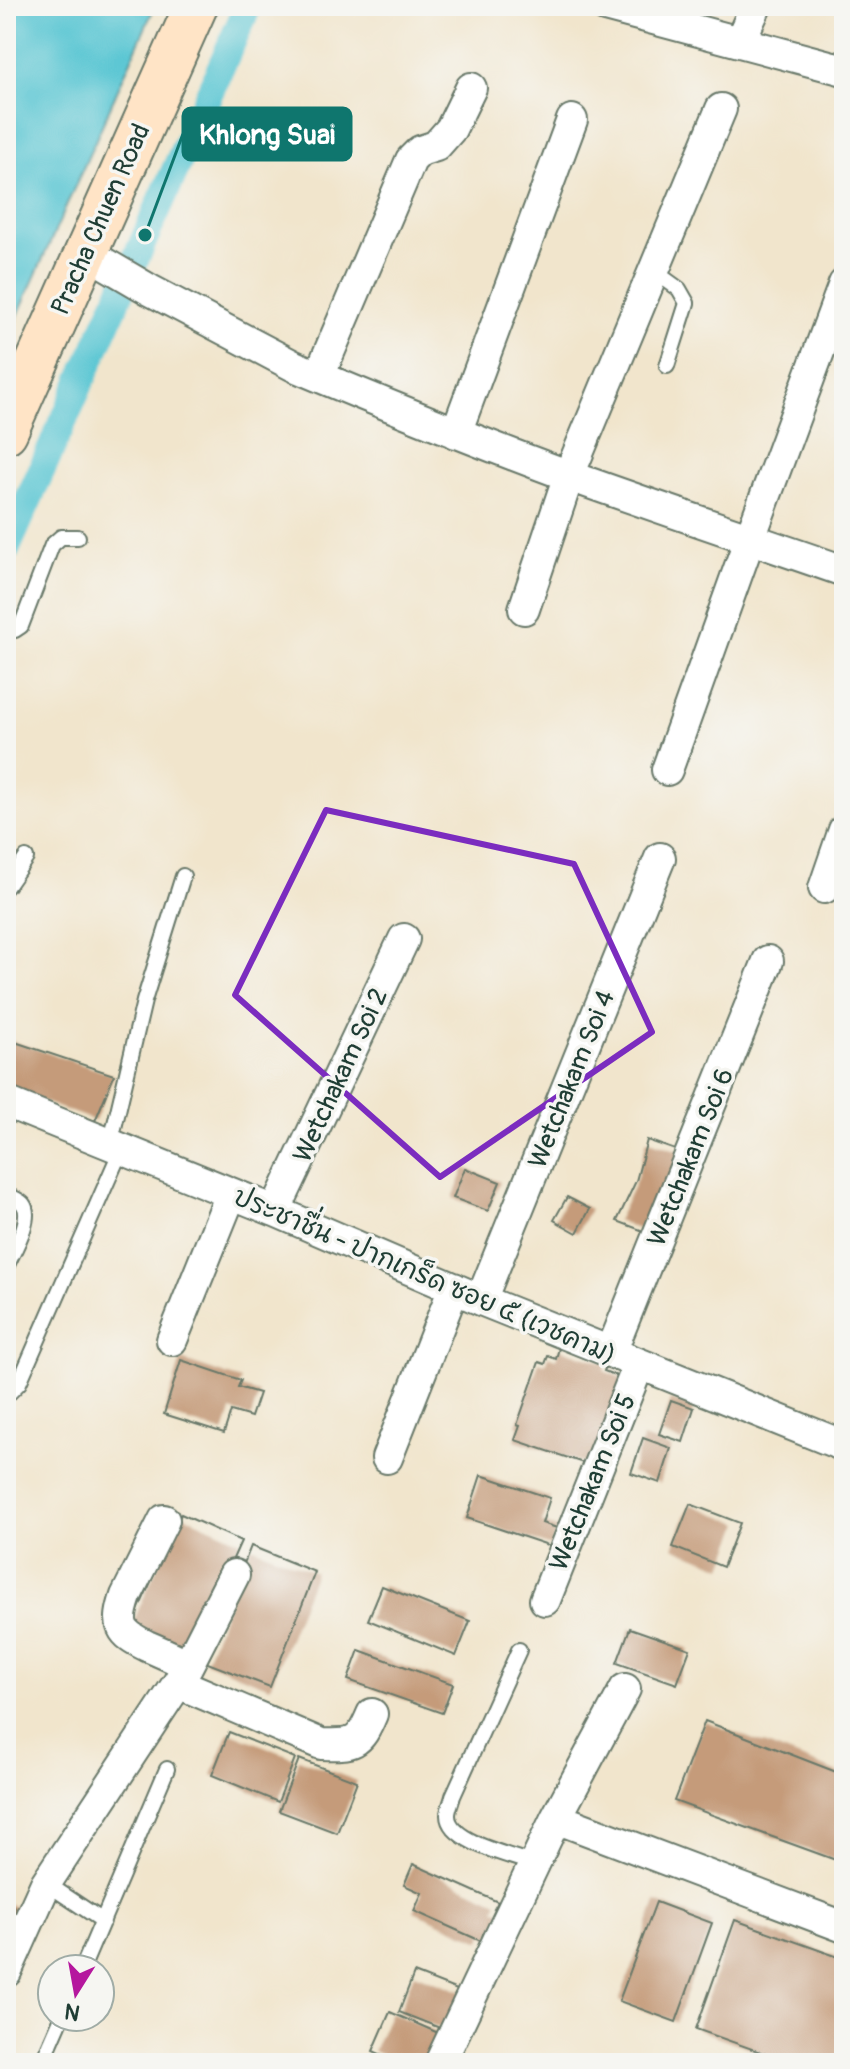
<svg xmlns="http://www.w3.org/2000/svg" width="850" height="2069" font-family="Pangolin,'Playpen Sans Thai',sans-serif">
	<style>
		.water { fill: #5ac6d3; stroke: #3c8284; stroke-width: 2 }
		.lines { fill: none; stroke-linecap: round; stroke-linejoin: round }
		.canal { stroke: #5ac6d3; stroke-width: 28 }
		.building { fill: #c59b7a }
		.service-casing { stroke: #687869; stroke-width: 18 }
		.minor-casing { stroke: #687869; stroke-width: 34 }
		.secondary-casing { stroke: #687869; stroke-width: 46 }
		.service { stroke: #fff; stroke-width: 14 }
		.minor { stroke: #fff; stroke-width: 30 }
		.secondary { stroke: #ffe4c6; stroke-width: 42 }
		.marked { fill: none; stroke: #7b2cbf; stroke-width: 6; stroke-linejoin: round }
		.labels { text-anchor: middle; stroke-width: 7; stroke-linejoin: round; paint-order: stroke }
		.street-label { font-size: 26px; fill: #1f3d34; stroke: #f6f6f2 }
		.leader { fill: none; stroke: #0f766e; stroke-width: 3 }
		.callout-dot { fill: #0f766e; stroke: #f6f6f2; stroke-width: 3 }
		.callout { fill: #0f766e; stroke: #0f766e; stroke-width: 3 }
		.callout-label { font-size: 28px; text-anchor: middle; font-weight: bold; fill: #fff }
	</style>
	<rect width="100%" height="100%" fill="#f6f6f2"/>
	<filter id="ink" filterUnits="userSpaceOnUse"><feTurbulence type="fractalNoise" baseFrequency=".0125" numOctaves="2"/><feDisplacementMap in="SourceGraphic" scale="16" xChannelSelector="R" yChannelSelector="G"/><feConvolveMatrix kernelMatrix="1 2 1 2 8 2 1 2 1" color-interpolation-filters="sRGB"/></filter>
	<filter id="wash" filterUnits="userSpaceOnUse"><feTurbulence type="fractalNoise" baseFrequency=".006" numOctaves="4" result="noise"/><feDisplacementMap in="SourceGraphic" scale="32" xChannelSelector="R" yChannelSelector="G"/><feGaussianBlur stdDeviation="1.8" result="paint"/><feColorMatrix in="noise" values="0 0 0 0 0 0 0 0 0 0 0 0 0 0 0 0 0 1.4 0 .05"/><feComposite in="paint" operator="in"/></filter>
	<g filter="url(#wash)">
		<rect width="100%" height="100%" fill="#f1e5cc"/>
		<path class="water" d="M15,6H155L6,342V26Z"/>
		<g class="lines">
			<path class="canal" d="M6,550L248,6"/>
		</g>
		<g id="blocks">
			<path class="building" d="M6,1039L114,1075L95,1121L6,1088Z
				M647,1140L684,1153L646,1232L617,1221L636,1181Z
				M465,1168L500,1182L488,1211L453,1198Z
				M567,1197L590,1209L577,1233L554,1220Z
				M559,1348L607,1364L604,1371L625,1379L592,1466L515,1440L520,1426L517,1425L539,1362L545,1364L548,1356L556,1359Z
				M181,1360L241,1380L238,1387L259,1393L251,1417L231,1411L224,1433L164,1414Z
				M671,1400L694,1408L683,1442L659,1434Z
				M643,1438L671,1448L660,1483L631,1473Z
				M481,1475L550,1498L542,1523L557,1528L551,1546L467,1518Z
				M690,1504L740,1523L723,1567L673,1547Z
				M181,1514L241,1541L192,1650L132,1624Z
				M251,1546L315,1572L270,1687L205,1662Z
				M382,1586L470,1621L456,1656L368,1620Z
				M630,1628L690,1649L677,1684L617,1663Z
				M359,1650L453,1684L442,1713L348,1680Z
				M705,1721L844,1775V1863L674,1801Z
				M229,1732L295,1758L278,1802L212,1775Z
				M299,1759L357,1781L337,1833L279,1811Z
				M413,1864L498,1902L494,1909L502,1912L491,1937L483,1934L481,1941L414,1911L422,1893L404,1885Z
				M6,1902L23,1912L6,1952Z
				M656,1902L712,1923L676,2022L619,2001Z
				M735,1920L844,1959V2063H791L696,2029Z
				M414,1973L465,1993L450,2032L399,2012Z
				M390,2012L443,2035L431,2063H400L373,2051Z"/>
		</g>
	</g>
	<g filter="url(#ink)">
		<use href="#blocks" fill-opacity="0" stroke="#687869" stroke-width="2"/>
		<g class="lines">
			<defs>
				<path id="service" d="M654,271L679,289L687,303L667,366
					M6,631L15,630L21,626L52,545L61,537H78
					M6,887L26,858
					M110,1145L144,1001L183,876
					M6,1194C11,1197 20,1200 23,1204C34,1218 12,1253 6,1267
					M6,1396L19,1383L121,1150
					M519,1650L453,1796C452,1801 448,1809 448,1815C448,1842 513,1856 535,1864
					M46,1883L103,1921
					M82,1969L167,1769
					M42,2063L62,2017"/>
				<path id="minor" d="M605,6L844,70
					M740,41L756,6
					M85,252L150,290L294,366C384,404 475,441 567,475C659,508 752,539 844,571
					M319,376L411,160L420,151L436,146L451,129L471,88
					M456,433L572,120
					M524,609L569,475L721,109
					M667,770L750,538L844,284
					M824,888L844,830
					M6,1102L275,1211L481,1300L844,1446
					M275,1211L404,939
					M481,1300L660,858
					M172,1340L231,1194
					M611,1352L768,961
					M387,1458L454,1288
					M545,1600L639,1364
					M188,1665L234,1575
					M178,1683L321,1744C354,1745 359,1745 372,1714
					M556,1818L625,1689
					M6,1972L46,1883L178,1683L188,1665C175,1658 161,1652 147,1646C120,1633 116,1626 126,1596L164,1520
					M440,2063L556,1818L844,1927"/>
				<path id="secondary" d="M6,432L196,6"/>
			</defs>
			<use href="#service" class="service-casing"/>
			<use href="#minor" class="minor-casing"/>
			<use href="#secondary" class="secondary-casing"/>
			<use href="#service" class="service"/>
			<use href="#minor" class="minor"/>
			<use href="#secondary" class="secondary"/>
		</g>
	</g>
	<path class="marked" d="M326,810L574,864L652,1032L440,1177L235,995Z"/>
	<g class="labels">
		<g class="street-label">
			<text transform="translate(100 219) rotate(-66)" y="9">Pracha Chuen Road</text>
			<text transform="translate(340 1075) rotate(-65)" y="9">Wetchakam Soi 2</text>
			<text transform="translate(571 1079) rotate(-68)" y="9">Wetchakam Soi 4</text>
			<text transform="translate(690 1157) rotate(-68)" y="9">Wetchakam Soi 6</text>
			<text transform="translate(425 1275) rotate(23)" y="9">ประชาชื่น - ปากเกร็ด ซอย ๕ (เวชคาม)</text>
			<text transform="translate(592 1482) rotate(-68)" y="9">Wetchakam Soi 5</text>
		</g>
	</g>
	<path class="leader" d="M145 235L183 134"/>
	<circle class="callout-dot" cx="145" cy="235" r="8"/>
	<rect class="callout" x="183" y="108" width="168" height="52" rx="8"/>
	<g class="callout-label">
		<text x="267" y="144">Khlong Suai</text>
	</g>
	<rect width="850" height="2069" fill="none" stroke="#f6f6f2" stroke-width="32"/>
	<g transform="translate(76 1993) rotate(191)"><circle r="38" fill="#f6f6f2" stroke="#a0aca6" stroke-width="2"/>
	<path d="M0-6L14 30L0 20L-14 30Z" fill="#b5179e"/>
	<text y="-12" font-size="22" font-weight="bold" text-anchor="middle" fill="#1f3d34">N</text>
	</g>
</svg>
